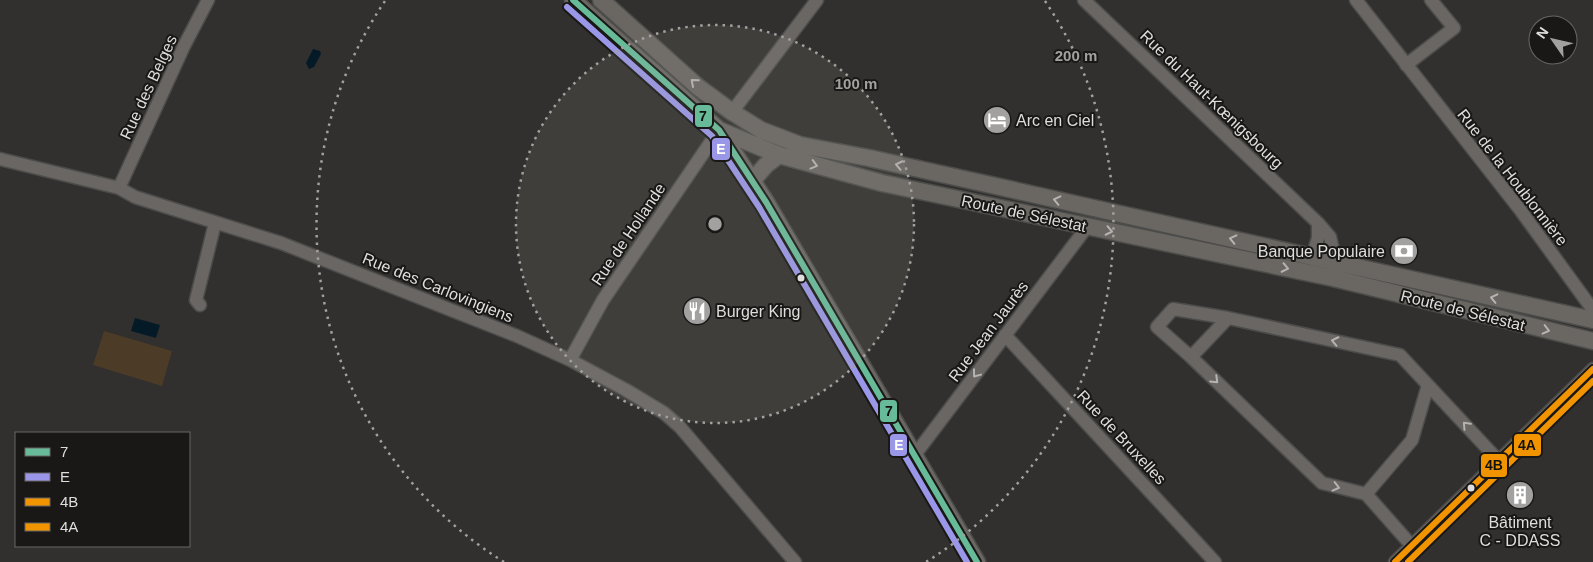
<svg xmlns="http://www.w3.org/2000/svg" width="1593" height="562" font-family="Arial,sans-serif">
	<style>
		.green { fill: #4b3b27 }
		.water { fill: #051a27 }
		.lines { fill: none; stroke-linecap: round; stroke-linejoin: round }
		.minor-casing { stroke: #4c4c4b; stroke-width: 15 }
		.major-casing { stroke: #4c4c4b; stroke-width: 19 }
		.minor { stroke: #696663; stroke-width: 12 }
		.major { stroke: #6a6763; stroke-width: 16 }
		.bus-1-casing { stroke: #191816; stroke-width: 10 }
		.bus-2-casing { stroke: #191816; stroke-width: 10 }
		.bus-3-casing { stroke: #191816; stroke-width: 10 }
		.bus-4-casing { stroke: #191816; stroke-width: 10 }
		.bus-1 { stroke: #68bb99; stroke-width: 6 }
		.bus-2 { stroke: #9b97e8; stroke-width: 6 }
		.bus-3 { stroke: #f29400; stroke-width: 6 }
		.bus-4 { stroke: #f29400; stroke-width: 6 }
		.oneway { stroke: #b6b4b2 }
		.ring { fill: none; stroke: #a2a19f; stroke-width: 2.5; stroke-dasharray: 2.5 5 }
		.bus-dot { fill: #dfdedc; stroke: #191816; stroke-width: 2 }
		.labels { text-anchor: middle; stroke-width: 4; stroke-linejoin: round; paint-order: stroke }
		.street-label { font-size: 16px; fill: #dfdedc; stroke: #191816 }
		.poi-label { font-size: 16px; fill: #dfdedc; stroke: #191816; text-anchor: start }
		.centre { fill: #a2a19f; stroke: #191816; stroke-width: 2.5 }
		.ring-label { font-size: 15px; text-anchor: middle; font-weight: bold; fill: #a2a19f; stroke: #191816; stroke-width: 4; stroke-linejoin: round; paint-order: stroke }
		.line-badge { stroke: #191816; stroke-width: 2 }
		.badge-label { font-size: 14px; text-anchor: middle; font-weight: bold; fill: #fff }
		.pale-badge-label { font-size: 14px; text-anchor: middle; font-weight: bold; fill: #111 }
	</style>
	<rect width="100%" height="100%" fill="#31302e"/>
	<path class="green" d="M104,331L172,351L162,386L93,365Z"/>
	<path class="water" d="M313,49L320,51L321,54L314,67L309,69L306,63Z
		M135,318L160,325L156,338L131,331Z"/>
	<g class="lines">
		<defs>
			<path id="minor" d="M1084,0L1318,223L1330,237L1336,262
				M1356,0L1521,211L1593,310
				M1406,65L1454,28L1431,0
				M732,112L817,0
				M0,159L119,188L135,197L281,243L517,336L570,360L626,390L664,413L680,427L795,562
				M119,188L184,46L208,0
				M1312,257L1318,238V223
				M200,305L196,300L215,223
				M1005,335L1215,562
				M1191,357L1157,327L1173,309L1228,318
				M570,360L603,300L719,130
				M914,456L1087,227
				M1366,494L1412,440L1428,385
				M1412,546L1366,494L1322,483L1191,357L1228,318L1400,355L1499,461
				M1395,562L1593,369"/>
			<path id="major" d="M573,0L719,130L766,202L977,562
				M601,0L698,87L732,112L761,130L800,145L869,158L982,183L1593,320
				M719,130L779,155L882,183L1333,278L1593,341
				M753,180L766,165L779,155"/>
		</defs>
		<use href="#minor" class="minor-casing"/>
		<use href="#major" class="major-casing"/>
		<use href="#minor" class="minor"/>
		<use href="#major" class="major"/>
		<defs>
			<path id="bus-1" d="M573,0L719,130L766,202L977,562"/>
			<path id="bus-2" d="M567,7L712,136L759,207L967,562"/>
			<path id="bus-3" d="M1395,562L1593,369"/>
			<path id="bus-4" d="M1408,562L1593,381"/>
		</defs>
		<use href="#bus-1" class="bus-1-casing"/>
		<use href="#bus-2" class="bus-2-casing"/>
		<use href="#bus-3" class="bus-3-casing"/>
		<use href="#bus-4" class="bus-4-casing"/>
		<use href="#bus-1" class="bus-1"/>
		<use href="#bus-2" class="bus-2"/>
		<use href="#bus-3" class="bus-3"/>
		<use href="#bus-4" class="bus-4"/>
	</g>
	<defs><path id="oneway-chevron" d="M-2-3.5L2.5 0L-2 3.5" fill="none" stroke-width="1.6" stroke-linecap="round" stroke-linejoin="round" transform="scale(1.25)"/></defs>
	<g class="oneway">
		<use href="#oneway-chevron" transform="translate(694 82) rotate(-139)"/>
		<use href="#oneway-chevron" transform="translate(814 165) rotate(15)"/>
		<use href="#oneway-chevron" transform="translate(899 165) rotate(-168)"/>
		<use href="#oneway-chevron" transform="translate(1057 200) rotate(-167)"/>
		<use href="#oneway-chevron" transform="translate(1109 231) rotate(12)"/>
		<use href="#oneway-chevron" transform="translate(1233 239) rotate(-167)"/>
		<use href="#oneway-chevron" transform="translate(1285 268) rotate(12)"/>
		<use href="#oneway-chevron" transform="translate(1494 298) rotate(-167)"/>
		<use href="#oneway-chevron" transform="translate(1546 330) rotate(14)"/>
		<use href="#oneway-chevron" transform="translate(1335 341) rotate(-168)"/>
		<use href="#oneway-chevron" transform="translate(976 374) rotate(127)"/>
		<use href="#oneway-chevron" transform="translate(1215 380) rotate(44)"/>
		<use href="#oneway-chevron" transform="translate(1466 425) rotate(-133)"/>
		<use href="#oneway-chevron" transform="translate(1336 487) rotate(14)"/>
	</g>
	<circle cx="715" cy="224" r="199" fill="#a2a19f" fill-opacity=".12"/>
	<g class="ring">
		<circle cx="715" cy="224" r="199"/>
		<path d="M504 562A398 398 0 0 1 385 1M1045 1A398 398 0 0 1 926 562"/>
	</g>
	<defs>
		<symbol id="hotel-disc" viewBox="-11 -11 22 22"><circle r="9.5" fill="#a2a19f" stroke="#191816"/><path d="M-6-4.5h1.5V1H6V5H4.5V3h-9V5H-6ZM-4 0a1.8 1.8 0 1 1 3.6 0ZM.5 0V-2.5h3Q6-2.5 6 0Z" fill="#fff"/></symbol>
		<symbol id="bank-disc" viewBox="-11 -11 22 22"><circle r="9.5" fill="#a2a19f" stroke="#191816"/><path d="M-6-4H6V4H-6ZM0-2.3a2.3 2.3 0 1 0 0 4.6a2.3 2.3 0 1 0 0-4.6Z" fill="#fff"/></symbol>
		<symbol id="restaurant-disc" viewBox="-11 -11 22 22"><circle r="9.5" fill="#a2a19f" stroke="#191816"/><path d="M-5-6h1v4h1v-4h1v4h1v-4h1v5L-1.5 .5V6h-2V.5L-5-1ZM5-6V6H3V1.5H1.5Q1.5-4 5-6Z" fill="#fff"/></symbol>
		<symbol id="building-disc" viewBox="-11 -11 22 22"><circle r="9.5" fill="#a2a19f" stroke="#191816"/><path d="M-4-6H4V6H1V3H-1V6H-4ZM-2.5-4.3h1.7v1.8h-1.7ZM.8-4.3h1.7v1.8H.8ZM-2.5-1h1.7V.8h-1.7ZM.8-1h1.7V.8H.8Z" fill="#fff"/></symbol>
	</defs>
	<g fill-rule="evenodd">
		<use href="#hotel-disc" x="981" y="104" width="32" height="32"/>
		<use href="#bank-disc" x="1388" y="235" width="32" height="32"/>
		<use href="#restaurant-disc" x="681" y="295" width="32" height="32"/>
		<use href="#building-disc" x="1504" y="479" width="32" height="32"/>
	</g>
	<g class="bus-dot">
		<circle cx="801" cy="278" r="4.5"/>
		<circle cx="1471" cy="488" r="4.5"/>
	</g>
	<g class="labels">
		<g class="street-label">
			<text transform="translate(148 87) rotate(-65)" y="6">Rue des Belges</text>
			<text transform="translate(1212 99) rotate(44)" y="6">Rue du Haut-Kœnigsbourg</text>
			<text transform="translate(1513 177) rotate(52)" y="6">Rue de la Houblonnière</text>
			<text transform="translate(1024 213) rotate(12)" y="6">Route de Sélestat</text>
			<text transform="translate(628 234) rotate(-56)" y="6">Rue de Hollande</text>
			<text transform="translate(438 287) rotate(22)" y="6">Rue des Carlovingiens</text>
			<text transform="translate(1463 310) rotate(14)" y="6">Route de Sélestat</text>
			<text transform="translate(988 331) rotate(-53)" y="6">Rue Jean Jaurès</text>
			<text transform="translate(1122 437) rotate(47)" y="6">Rue de Bruxelles</text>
		</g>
		<g class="poi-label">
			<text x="1016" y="126">Arc en Ciel</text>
			<text x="1385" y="257" text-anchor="end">Banque Populaire</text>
			<text x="716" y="317">Burger King</text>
			<text x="1520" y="528" text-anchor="middle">Bâtiment<tspan x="1520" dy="18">C - DDASS</tspan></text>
		</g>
	</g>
	<circle cx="715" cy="224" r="8" class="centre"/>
	<g class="ring-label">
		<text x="1076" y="61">200 m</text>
		<text x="856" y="89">100 m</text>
	</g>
	<g class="line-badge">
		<rect x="694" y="104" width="19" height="24" rx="5" fill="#68bb99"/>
		<rect x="711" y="137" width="20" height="24" rx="5" fill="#9b97e8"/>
		<rect x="879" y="399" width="19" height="24" rx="5" fill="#68bb99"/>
		<rect x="1513" y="433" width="29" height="24" rx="5" fill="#f29400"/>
		<rect x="889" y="433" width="19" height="24" rx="5" fill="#9b97e8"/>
		<rect x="1480" y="453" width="28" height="25" rx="5" fill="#f29400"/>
	</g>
	<g class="badge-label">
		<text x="721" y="154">E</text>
		<text x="899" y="450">E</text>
	</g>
	<g class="pale-badge-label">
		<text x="703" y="121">7</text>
		<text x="889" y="416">7</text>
		<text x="1527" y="450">4A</text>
		<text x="1494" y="470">4B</text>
	</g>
	<rect x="15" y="432" width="175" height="115" fill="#191816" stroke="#686765"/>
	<rect x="25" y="448" width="25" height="8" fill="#68bb99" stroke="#686765"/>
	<text x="60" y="457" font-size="15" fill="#dfdedc">7</text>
	<rect x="25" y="473" width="25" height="8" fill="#9b97e8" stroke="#686765"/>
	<text x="60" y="482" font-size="15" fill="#dfdedc">E</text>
	<rect x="25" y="498" width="25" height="8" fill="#f29400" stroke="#686765"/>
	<text x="60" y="507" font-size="15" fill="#dfdedc">4B</text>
	<rect x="25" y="523" width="25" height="8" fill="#f29400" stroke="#686765"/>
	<text x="60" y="532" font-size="15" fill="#dfdedc">4A</text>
	<g transform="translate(1553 40) rotate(304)"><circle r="24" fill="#191816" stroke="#686765"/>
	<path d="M0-4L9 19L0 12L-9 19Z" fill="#a2a19f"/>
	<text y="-8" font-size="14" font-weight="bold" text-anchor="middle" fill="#dfdedc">N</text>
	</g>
</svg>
